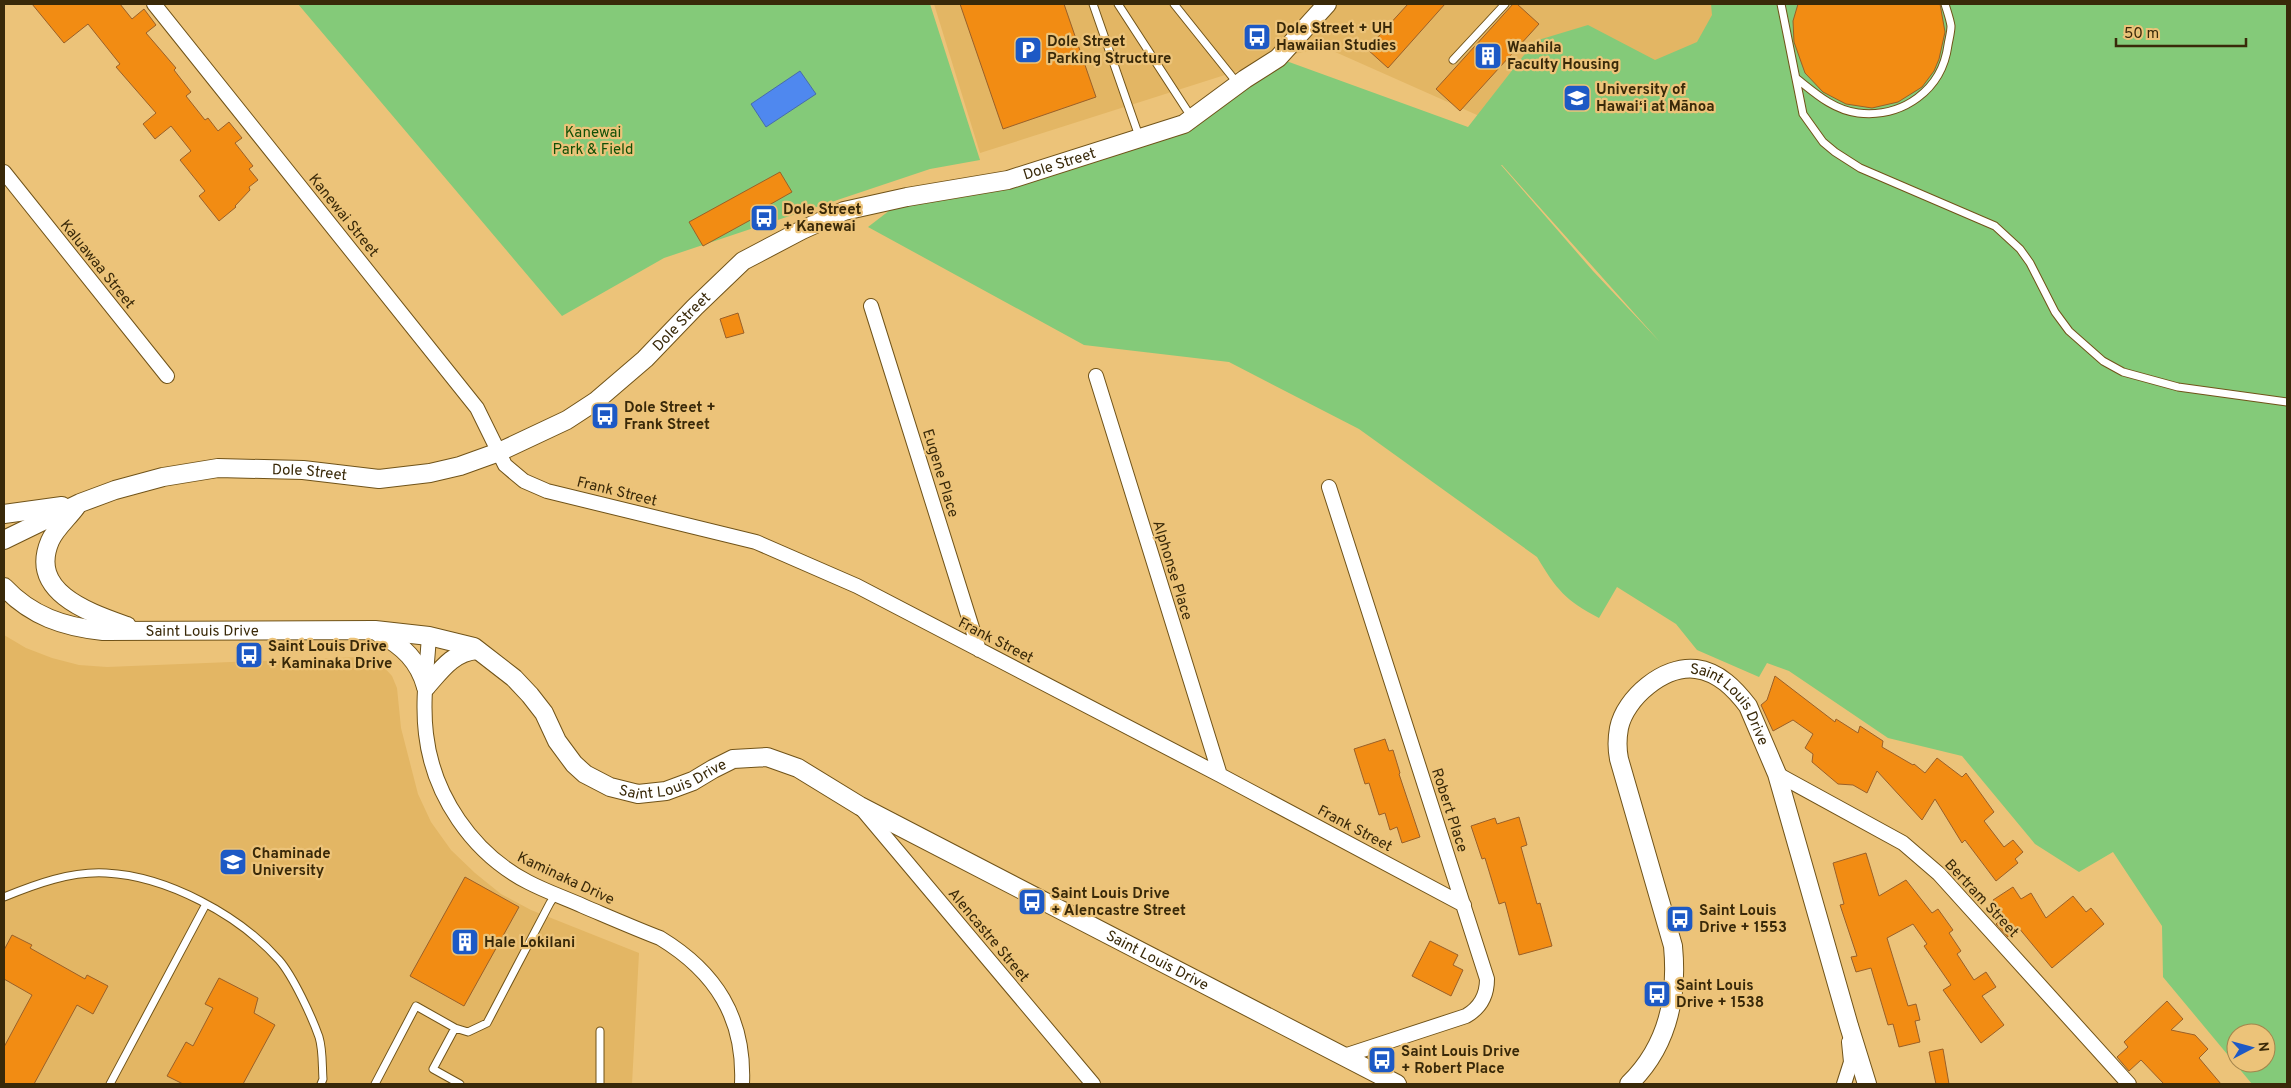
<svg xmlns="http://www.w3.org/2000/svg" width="2291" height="1088" font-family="Overpass,sans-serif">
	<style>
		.built { fill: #e3b664 }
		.green { fill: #84ca79; fill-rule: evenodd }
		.water { fill: #4f88ef; stroke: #486caa }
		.building { fill: #f28c13; stroke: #9a6028 }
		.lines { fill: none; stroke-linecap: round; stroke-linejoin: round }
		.service-casing { stroke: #705319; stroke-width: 9 }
		.minor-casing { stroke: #705319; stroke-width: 16 }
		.tertiary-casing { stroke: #705319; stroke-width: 20 }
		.service { stroke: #fff; stroke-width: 7 }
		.minor { stroke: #fff; stroke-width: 14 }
		.tertiary { stroke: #fff; stroke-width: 18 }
		.labels { text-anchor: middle; stroke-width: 4.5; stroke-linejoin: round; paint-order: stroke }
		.poi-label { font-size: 15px; font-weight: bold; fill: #392909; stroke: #ecc379; text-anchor: start }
		.park-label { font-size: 15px; fill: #125007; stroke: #ecc379 }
		.street-label { font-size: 15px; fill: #392909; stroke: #ecc379 }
	</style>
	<rect width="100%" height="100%" fill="#ecc379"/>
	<path class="built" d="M934,4H1763L1626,181L1324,47L1278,58L980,153Z
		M4,635L26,648L52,658L79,665L107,667L360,657L372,660L383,666L392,676L397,688L401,728L418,794L431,822L451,850L475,873L501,894L531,910L639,953L632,1084H4Z"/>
	<path class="green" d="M298,4H930L980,160L930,169L664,258L562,316Z
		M1711,4H2287V1084H2252L2163,977L2162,926L2113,852L2079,872L2035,844L1962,756L1888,738L1789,671L1767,663L1759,677L1697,650L1676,624L1617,587L1599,618C1566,601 1556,589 1537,557L1359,429L1229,362L1084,345L868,227L907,197L1008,180L1184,124L1278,58L1468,127L1535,41L1588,25L1655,60L1697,42L1712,15ZM1501,165H1502L1660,342L1593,271ZM2236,1033H2266V1063H2236Z"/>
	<path class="water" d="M800,71L816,94L766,127L751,104Z"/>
	<path class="building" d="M32,4H120L132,19L144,9L156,25L146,33L176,68L174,70L191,92L186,96L205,120L208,118L218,131L229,122L242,138L235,143L253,166L249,169L258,180L249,187L250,190L235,206L236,207L219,221L199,196L205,191L180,160L191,151L171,126L155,139L143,124L156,113L116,67L120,64L88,24L64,43Z
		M960,4H1064L1096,97L1003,129Z
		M1408,4H1445L1388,68L1367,49Z
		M1513,4H1517L1539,24L1460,111L1436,89Z
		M1798,4H1940L1945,32L1939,59L1934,71L1922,87L1898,102L1872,108L1846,104L1823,92L1805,73L1794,42L1793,21Z
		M780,172L792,192L755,213L756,217L703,246L689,222Z
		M738,313L744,333L726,338L720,319Z
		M1775,676L1835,722L1836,719L1858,733L1860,726L1883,741L1882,747L1913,765L1914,764L1925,773L1937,758L1962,777L1966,773L1994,812L1984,821L2004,847L2013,840L2023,852L2015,859L2018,863L1996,881L1965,840L1962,843L1935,799L1922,820L1877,771L1867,793L1853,785L1838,784L1812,762L1813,754L1805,748L1813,734L1793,720L1773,731L1761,705L1767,700Z
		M1385,739L1389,751L1393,750L1400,773L1399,774L1420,837L1402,843L1397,827L1390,830L1385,813L1379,815L1369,783L1365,784L1354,749Z
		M1519,817L1527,845L1521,847L1537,904L1540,903L1552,946L1519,955L1505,902L1499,904L1485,858L1482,859L1471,826L1495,818L1497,824Z
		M1866,853L1879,896L1906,880L1932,913L1938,909L1953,930L1949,933L1961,951L1957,954L1974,980L1986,972L1996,987L1982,996L2004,1025L1981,1043L1943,990L1951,985L1924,946L1927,944L1913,924L1887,938L1908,1006L1916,1004L1920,1020L1915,1021L1920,1042L1899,1047L1893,1024L1888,1025L1871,968L1856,972L1851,957L1857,956L1840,905L1844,904L1833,863Z
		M465,877L519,907L464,1006L410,976Z
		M2013,887L2021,899L2031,893L2046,918L2073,896L2086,912L2091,908L2104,924L2052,968L2018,927L2008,937L1996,924L1999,921L1997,917L2002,913L1993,900Z
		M12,935L32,945L30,948L85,979L87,975L108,986L93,1014L77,1005L34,1084H4V1047L32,995L4,979V950Z
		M1430,941L1458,955L1453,965L1463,970L1451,996L1412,976Z
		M219,978L258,998L254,1013L275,1025L243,1084H183L167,1076L186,1042L193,1046L213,1008L205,1004Z
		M2167,1001L2183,1019L2171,1030L2195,1035L2208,1049L2199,1058L2221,1084H2164L2141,1060L2129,1071L2117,1057L2128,1047L2124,1042Z
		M1943,1049L1949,1084H1936L1929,1052Z"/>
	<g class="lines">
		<defs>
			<path id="service" d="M1093,4L1140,139
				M1118,4L1192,118
				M1174,4L1238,84
				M1781,4L1803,114L1823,142L1835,152L1860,168L1995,226L2020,249L2030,263L2055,312L2069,331L2103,361L2123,372L2178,387L2287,402
				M1453,60L1505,4
				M1796,78C1815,93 1833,110 1858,113C1903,118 1942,90 1948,45C1949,39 1951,32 1951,26C1950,19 1947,11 1945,4
				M4,897C36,884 71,871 106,873C167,876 239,915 279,960C293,976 312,1017 319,1037C323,1050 322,1066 323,1079L321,1084
				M455,1028L433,1069L460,1084
				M110,1084L206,904
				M375,1084L416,1006L455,1028L468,1032L487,1023L550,903L556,894
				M600,1084V1031"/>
			<path id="minor" d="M154,4L477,408L505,465L524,481L547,491L756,542L857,586L1220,775L1464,905
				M4,172L167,376
				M871,306L979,650
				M1096,376L1220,775
				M1329,487L1487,979C1487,995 1480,1008 1466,1016L1344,1056
				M429,636C427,668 422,702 426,734C433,795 472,853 528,882C545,891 565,898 583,906C609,917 634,928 660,938C716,972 745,1018 742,1084
				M1777,774L1903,843L1939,874L2129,1084
				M862,809L1093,1084
				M1844,1084L1851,1062L1849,1042"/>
			<g id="tertiary">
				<path d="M76,507C68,518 55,529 50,541C28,593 91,613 127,626"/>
				<path d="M4,514L62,506"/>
				<path id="s1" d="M4,540L80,503L115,490L163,477L218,468L303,470L379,479L430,473L460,466L499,452L567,420L596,401L645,359L695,307L743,261L802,230L844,211L907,197L1008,180L1184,124L1245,79L1278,58L1327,4"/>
				<path id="s2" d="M4,587C31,616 64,627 103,631L375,630L429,636L474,647L514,678L530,695L544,713L557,741L574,764L585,774L610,787L638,794L666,791L693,781L713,769L733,759L767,757L798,768L860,806L1397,1084"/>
				<path d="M379,633C403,646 419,661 426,687"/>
				<path d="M426,687C441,670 453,652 477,650"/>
				<path id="s3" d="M1629,1084C1667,1047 1678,998 1673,946L1619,759C1617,749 1617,739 1619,728C1625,698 1664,665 1696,669C1719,672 1735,689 1748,706L1777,774L1849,1026L1867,1084"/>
			</g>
		</defs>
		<use href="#service" class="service-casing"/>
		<use href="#minor" class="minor-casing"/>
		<use href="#tertiary" class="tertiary-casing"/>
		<use href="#service" class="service"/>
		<use href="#minor" class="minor"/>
		<use href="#tertiary" class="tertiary"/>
	</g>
	<defs>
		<symbol id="bus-square" viewBox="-11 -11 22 22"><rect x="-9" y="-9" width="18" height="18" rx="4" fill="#1d59c5" stroke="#ecc379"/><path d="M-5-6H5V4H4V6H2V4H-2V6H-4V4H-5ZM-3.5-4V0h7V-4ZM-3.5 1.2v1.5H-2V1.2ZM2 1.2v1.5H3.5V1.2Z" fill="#fff"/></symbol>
		<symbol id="parking-square" viewBox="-11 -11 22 22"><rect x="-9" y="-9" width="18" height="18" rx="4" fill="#1d59c5" stroke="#ecc379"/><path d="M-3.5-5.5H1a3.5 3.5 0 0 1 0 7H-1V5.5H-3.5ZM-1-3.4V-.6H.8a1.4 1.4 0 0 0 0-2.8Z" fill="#fff"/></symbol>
		<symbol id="building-square" viewBox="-11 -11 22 22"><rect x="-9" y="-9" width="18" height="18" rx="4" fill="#1d59c5" stroke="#ecc379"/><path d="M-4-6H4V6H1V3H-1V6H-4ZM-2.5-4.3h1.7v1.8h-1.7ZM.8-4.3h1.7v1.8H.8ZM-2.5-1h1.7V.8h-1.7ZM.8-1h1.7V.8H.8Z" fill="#fff"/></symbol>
		<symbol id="university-square" viewBox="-11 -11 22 22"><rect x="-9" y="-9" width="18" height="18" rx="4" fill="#1d59c5" stroke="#ecc379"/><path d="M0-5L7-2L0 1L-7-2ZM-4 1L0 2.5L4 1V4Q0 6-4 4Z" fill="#fff"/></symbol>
	</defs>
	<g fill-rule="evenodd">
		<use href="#bus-square" x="1241" y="21" width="32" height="32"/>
		<use href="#parking-square" x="1012" y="34" width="32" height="32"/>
		<use href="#building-square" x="1472" y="40" width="32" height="32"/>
		<use href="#university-square" x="1561" y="82" width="32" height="32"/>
		<use href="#bus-square" x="748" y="202" width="32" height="32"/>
		<use href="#bus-square" x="589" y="400" width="32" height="32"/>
		<use href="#bus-square" x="233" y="639" width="32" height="32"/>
		<use href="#university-square" x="217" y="846" width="32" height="32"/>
		<use href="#bus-square" x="1016" y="886" width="32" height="32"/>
		<use href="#bus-square" x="1664" y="903" width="32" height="32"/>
		<use href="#building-square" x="449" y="926" width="32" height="32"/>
		<use href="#bus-square" x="1641" y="978" width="32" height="32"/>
		<use href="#bus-square" x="1366" y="1044" width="32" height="32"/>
	</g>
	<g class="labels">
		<g class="poi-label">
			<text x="1276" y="33">Dole Street + UH<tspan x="1276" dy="17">Hawaiian Studies</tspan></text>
			<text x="1047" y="46">Dole Street<tspan x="1047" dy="17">Parking Structure</tspan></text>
			<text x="1507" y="52">Waahila<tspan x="1507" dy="17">Faculty Housing</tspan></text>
			<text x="1596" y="94">University of<tspan x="1596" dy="17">Hawaiʻi at Mānoa</tspan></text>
			<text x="783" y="214">Dole Street<tspan x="783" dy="17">+ Kanewai</tspan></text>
			<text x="624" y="412">Dole Street +<tspan x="624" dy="17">Frank Street</tspan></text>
			<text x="268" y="651">Saint Louis Drive<tspan x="268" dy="17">+ Kaminaka Drive</tspan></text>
			<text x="252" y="858">Chaminade<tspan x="252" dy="17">University</tspan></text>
			<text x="1051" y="898">Saint Louis Drive<tspan x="1051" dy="17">+ Alencastre Street</tspan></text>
			<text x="1699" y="915">Saint Louis<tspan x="1699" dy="17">Drive + 1553</tspan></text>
			<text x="484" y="947">Hale Lokilani</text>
			<text x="1676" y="990">Saint Louis<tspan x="1676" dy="17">Drive + 1538</tspan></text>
			<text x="1401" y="1056">Saint Louis Drive<tspan x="1401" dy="17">+ Robert Place</tspan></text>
		</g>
		<g class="park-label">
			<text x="593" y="137">Kanewai<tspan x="593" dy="17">Park &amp; Field</tspan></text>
		</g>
		<g class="street-label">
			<text dy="5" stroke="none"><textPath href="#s1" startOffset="1159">Dole Street</textPath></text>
			<text transform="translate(344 215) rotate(51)" y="5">Kanewai Street</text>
			<text transform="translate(98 264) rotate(51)" y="5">Kaluawaa Street</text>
			<text dy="5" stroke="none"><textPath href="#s1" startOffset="739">Dole Street</textPath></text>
			<text dy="5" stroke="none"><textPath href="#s1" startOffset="319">Dole Street</textPath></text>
			<text transform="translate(941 473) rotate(73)" y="5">Eugene Place</text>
			<text transform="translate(617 491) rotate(14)" y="5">Frank Street</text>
			<text transform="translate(1173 570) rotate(73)" y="5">Alphonse Place</text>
			<text dy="5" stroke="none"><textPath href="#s2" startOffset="210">Saint Louis Drive</textPath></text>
			<text transform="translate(996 640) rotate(27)" y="5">Frank Street</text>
			<text dy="5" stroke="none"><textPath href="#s3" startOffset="531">Saint Louis Drive</textPath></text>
			<text dy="5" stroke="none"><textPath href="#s2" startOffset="749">Saint Louis Drive</textPath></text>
			<text transform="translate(1450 810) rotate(72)" y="5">Robert Place</text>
			<text transform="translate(1355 828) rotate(28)" y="5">Frank Street</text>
			<text transform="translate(566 878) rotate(25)" y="5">Kaminaka Drive</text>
			<text transform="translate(1982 898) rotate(47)" y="5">Bertram Street</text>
			<text transform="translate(989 935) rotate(50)" y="5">Alencastre Street</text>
			<text dy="5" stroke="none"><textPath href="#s2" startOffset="1289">Saint Louis Drive</textPath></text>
		</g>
	</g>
	<rect width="2291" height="1088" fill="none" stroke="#392909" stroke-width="10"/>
	<g transform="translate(2251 1048) rotate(84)"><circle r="24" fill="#ecc379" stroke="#a4854c"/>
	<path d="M0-4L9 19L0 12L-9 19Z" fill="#1d59c5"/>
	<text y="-8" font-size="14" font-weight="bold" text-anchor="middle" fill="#392909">N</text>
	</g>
	<path d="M2116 38v8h130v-8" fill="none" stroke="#392909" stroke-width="2.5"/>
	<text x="2124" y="38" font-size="15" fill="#392909" stroke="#ecc379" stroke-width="4" paint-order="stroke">50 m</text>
</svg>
